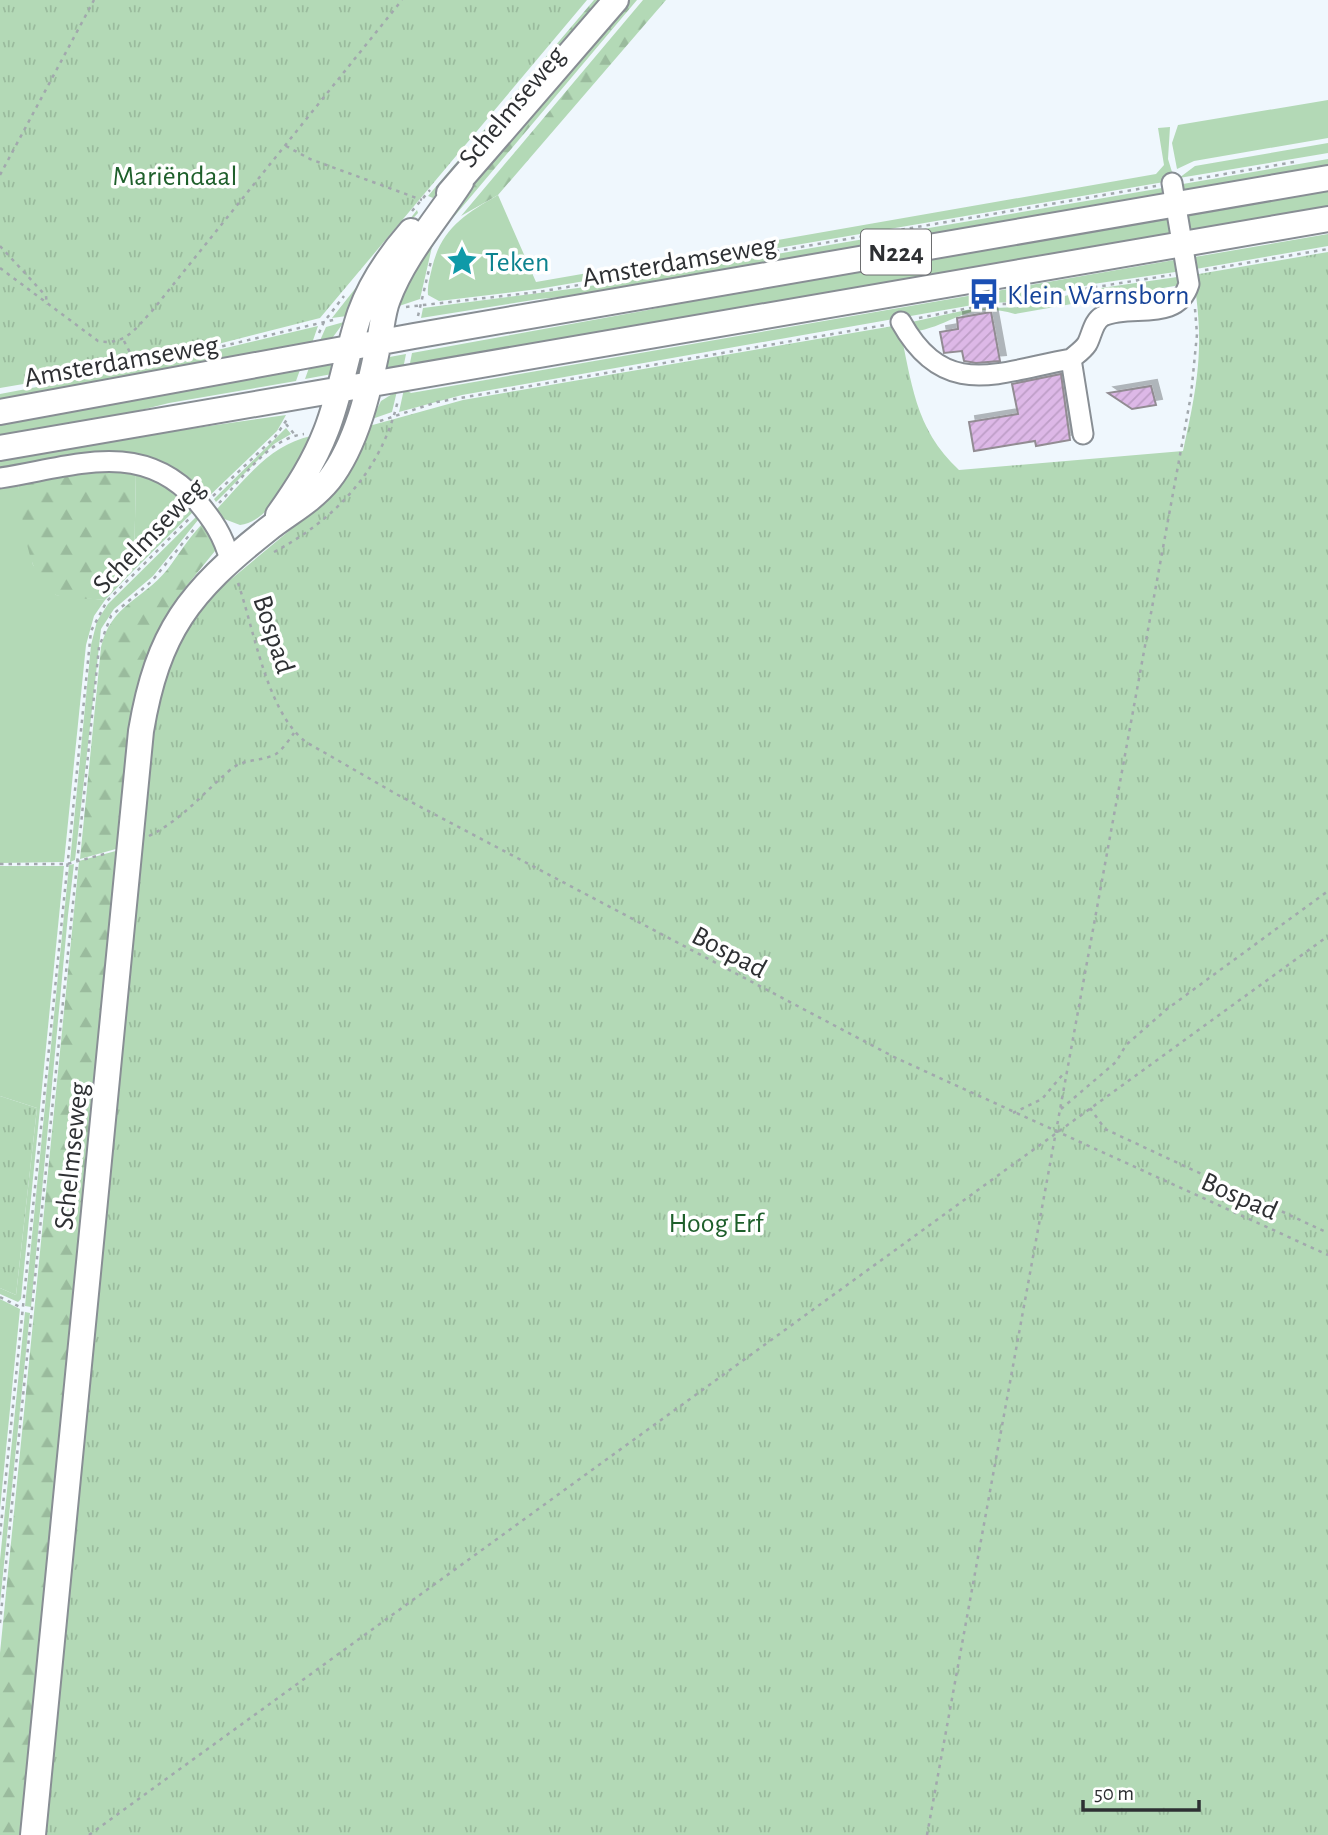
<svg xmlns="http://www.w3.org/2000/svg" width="1328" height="1835" font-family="'Alegreya Sans',sans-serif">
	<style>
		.green { fill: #b3d9b6 }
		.forest { fill: url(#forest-firs) }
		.park { fill: url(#park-tufts) }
		.building { fill: url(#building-hatch); stroke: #928c93; stroke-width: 2; filter: url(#shadow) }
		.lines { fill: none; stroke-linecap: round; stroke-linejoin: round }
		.minor-casing { stroke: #888e94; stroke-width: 23 }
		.major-casing { stroke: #888e94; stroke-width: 28 }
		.path { stroke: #a2a8ad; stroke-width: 2.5; stroke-dasharray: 3.5 5; stroke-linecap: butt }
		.minor { stroke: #fff; stroke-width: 19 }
		.major { stroke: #fff; stroke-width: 24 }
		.labels { text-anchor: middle; stroke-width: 7; stroke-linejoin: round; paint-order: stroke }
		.shield { fill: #fff; stroke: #6d6e70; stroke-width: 2 }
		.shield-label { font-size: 26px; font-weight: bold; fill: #2e3033 }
		.street-label { font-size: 28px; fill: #2e3033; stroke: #fff }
		.park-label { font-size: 28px; fill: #1e5f2b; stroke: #fff }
		.culture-label { font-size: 28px; fill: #0d838f; stroke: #fff; text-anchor: start }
		.transit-label { font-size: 28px; fill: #164399; stroke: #fff; text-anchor: start }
	</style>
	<defs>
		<pattern id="forest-firs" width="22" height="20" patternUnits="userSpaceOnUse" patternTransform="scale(1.75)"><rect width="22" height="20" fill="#b3d9b6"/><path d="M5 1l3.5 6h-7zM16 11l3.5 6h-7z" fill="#9abb9d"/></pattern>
		<pattern id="park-tufts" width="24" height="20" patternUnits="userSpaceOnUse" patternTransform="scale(1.75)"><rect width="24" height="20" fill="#b3d9b6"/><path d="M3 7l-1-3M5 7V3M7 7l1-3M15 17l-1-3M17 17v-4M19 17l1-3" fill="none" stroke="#9abb9d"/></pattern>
		<pattern id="building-hatch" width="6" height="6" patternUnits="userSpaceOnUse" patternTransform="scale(1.75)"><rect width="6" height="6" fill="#ddb8e7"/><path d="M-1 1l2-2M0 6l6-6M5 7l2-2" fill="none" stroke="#be9ec7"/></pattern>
		<filter id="shadow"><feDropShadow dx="6" dy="-6" stdDeviation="0" flood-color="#0004"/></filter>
	</defs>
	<rect width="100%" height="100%" fill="#eff7fd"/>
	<path class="green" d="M1328,100V138L1194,161L1177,169L1172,143L1178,125Z
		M1170,127L1168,159L1172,172L1164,182L538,289L439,301L428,295C427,286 430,277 432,268C441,229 465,214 498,195L536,282L1156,174L1164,165L1158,128Z
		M1328,143V153L1179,178L1195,166Z
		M1328,159V170L1180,195L1177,185Z
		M1168,187L1169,197L630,291L539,299L421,318L423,308L578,288Z
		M1328,187V210L1187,234L1181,212Z
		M417,210L418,213L397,235L347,316L332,318Z
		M1170,214L1173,237L409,368L412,353L648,310L765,284Z
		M439,227L443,230L432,247L420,299L399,306L400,289Z
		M1328,234V246L1190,270L1189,258Z
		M1180,259L1182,271L1093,284L1018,302L984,303L462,395L399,412L404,389L411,393Z
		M1184,276L1186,284L1015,314C967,300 956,325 913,332L907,323L971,309L1018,307L1094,289Z
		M344,322L333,337L318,345L326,327Z
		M318,326L311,346L0,403V394L163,363Z
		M406,354L403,369L383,370L384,358Z
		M331,362L334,365L332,374L305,379L310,365Z
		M301,367L296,381L169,403L85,424L0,439V422Z
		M397,391L392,412L372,419L381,401Z
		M286,415L277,431L205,500L174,469L158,461L0,473V456Z
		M286,428L291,434L274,444L216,502L214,499Z
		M311,436V441C297,467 273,521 240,525L219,517L216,510C245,480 269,445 311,436Z
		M136,469L158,476L194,511L134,570Z
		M18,484L33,565L56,595L105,600L94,616L86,645L64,862L0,863V486Z
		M196,517L198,520L153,576L114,609L101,629L75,860L70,862L91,645L97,621L108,604Z
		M74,864L68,915L31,1307L25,1306L69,865Z
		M0,866H64L21,1299L18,1302L0,1294V1288L16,1295L37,1108L0,1096Z
		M0,1299L20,1309L0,1509Z
		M25,1312L30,1313L0,1603V1560Z"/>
	<path class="forest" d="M594,0H605L433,198L428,196Z
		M626,0H637L452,219L448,216Z
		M643,0H666L498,195L461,216Z
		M107,469H136L134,570L105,600C90,598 69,600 56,595C27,584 21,510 18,484Z
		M204,522L216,544L215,551L184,589L162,626L123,847L80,859L101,647C111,605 142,600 167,570C179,554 190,536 204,522Z
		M123,849L25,1835H0V1653L79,861Z"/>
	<path class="park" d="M0,0H587L320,318L140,364L0,388Z
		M1328,252V1835H40L153,711L181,637L212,595L331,496L350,467L369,426L463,400L899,325C912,382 914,428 959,470L1183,451C1198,383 1205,345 1193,275Z
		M0,1096L37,1108L16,1295L0,1288Z"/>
	<path class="building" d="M991,312L1000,361L976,363L964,361L962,351L944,353L940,332L958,329L957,318Z
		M1061,374L1070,440L1036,446L1035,441L974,451L969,422L1018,414L1012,384Z
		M1151,386L1156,405L1132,409L1108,393Z"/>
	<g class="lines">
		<defs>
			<path id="minor" d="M901,322C945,401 998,372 1071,359C1077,354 1083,350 1087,344C1092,335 1093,321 1103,316C1131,303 1177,323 1189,284L1172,183
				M1071,359L1083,434
				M0,478C72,467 141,438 196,500C213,520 223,535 230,560"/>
			<path id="major" d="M449,193L616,0
				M0,412L414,336L1328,178
				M0,448L1328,219
				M278,515C297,488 314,462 326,431C341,393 347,351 360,313C371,282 390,255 411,231
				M33,1835L141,731C158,631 189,592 267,530C288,513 311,502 329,480C357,444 369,390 378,346C382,330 382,314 388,299C404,256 437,219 461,182"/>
		</defs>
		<use href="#minor" class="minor-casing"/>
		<use href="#major" class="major-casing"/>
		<path class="path" d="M286,146L310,159L422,200
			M0,175L94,0
			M1190,180L1294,162
			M412,211L430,190
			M0,246L46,296L47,305
			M0,268L98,341C125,346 135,329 152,311L402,0
			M1205,270L1328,249
			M406,307L538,292L1156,186
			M418,316L431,261
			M919,318L989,304H1025L1058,293L1171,275
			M319,333L324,322L344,296
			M124,341L137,366
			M156,362L337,319
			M380,421L437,402L885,325
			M286,424L295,435
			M213,496L275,437L288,418
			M219,503C242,479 269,438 304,434
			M274,552C336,519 382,470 398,400
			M238,583C254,629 267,713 306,742L398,795L896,1058L1328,1255
			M149,836C183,819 202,794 230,770C244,758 261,762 276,754C283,749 289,740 294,733
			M0,864H67L108,853
			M1090,1108L1105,1129L1328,1233
			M1061,1109L1116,1062L1126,1045L1167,1009L1328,891
			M1013,1113L1042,1099L1064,1073
			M0,1297L22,1308
			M0,1535L91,631L107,601L190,518
			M0,1623L99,647L111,616L152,581L195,528
			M89,1835L1328,936
			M927,1835L1191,395L1197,334L1195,309"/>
		<use href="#minor" class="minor"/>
		<use href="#major" class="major"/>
	</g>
	<defs>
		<symbol id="sight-bare" viewBox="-9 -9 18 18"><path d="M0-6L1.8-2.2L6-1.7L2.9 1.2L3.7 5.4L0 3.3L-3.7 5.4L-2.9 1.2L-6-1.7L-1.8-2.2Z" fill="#0f9aa8" stroke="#fff" stroke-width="2.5" paint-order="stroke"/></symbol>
		<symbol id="bus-bare" viewBox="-9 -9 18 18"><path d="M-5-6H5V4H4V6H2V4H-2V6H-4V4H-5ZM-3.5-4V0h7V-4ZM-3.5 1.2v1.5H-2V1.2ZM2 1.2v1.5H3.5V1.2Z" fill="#1a4fb4" stroke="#fff" stroke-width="2.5" paint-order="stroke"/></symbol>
	</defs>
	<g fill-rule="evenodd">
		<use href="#sight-bare" x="440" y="239" width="44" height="44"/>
		<use href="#bus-bare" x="962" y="272" width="44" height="44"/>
	</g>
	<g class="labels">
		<rect class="shield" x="861" y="229.5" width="70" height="45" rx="5"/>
		<g class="shield-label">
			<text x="896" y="261">N224</text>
		</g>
		<g class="street-label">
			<text transform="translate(511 106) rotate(-50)" y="10">Schelmseweg</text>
			<text transform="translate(679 260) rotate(-10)" y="10">Amsterdamseweg</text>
			<text transform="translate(121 360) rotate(-10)" y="10">Amsterdamseweg</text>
			<text transform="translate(148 535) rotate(-46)" y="10">Schelmseweg</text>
			<text transform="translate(275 634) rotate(72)" y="10">Bospad</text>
			<text transform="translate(730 951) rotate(28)" y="10">Bospad</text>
			<text transform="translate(70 1156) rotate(-84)" y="10">Schelmseweg</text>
			<text transform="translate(1240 1195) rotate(24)" y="10">Bospad</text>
		</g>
		<g class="park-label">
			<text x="175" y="185">Mariëndaal</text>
			<text x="716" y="1232">Hoog Erf</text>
		</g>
		<g class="culture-label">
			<text x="485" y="271">Teken</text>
		</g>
		<g class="transit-label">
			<text x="1007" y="304">Klein Warnsborn</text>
		</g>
	</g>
	<path d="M1083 1800v10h116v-10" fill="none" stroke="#2e3033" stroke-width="3.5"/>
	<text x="1094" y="1800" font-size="21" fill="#2e3033" stroke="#ffffff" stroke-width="5" paint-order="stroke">50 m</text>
</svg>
